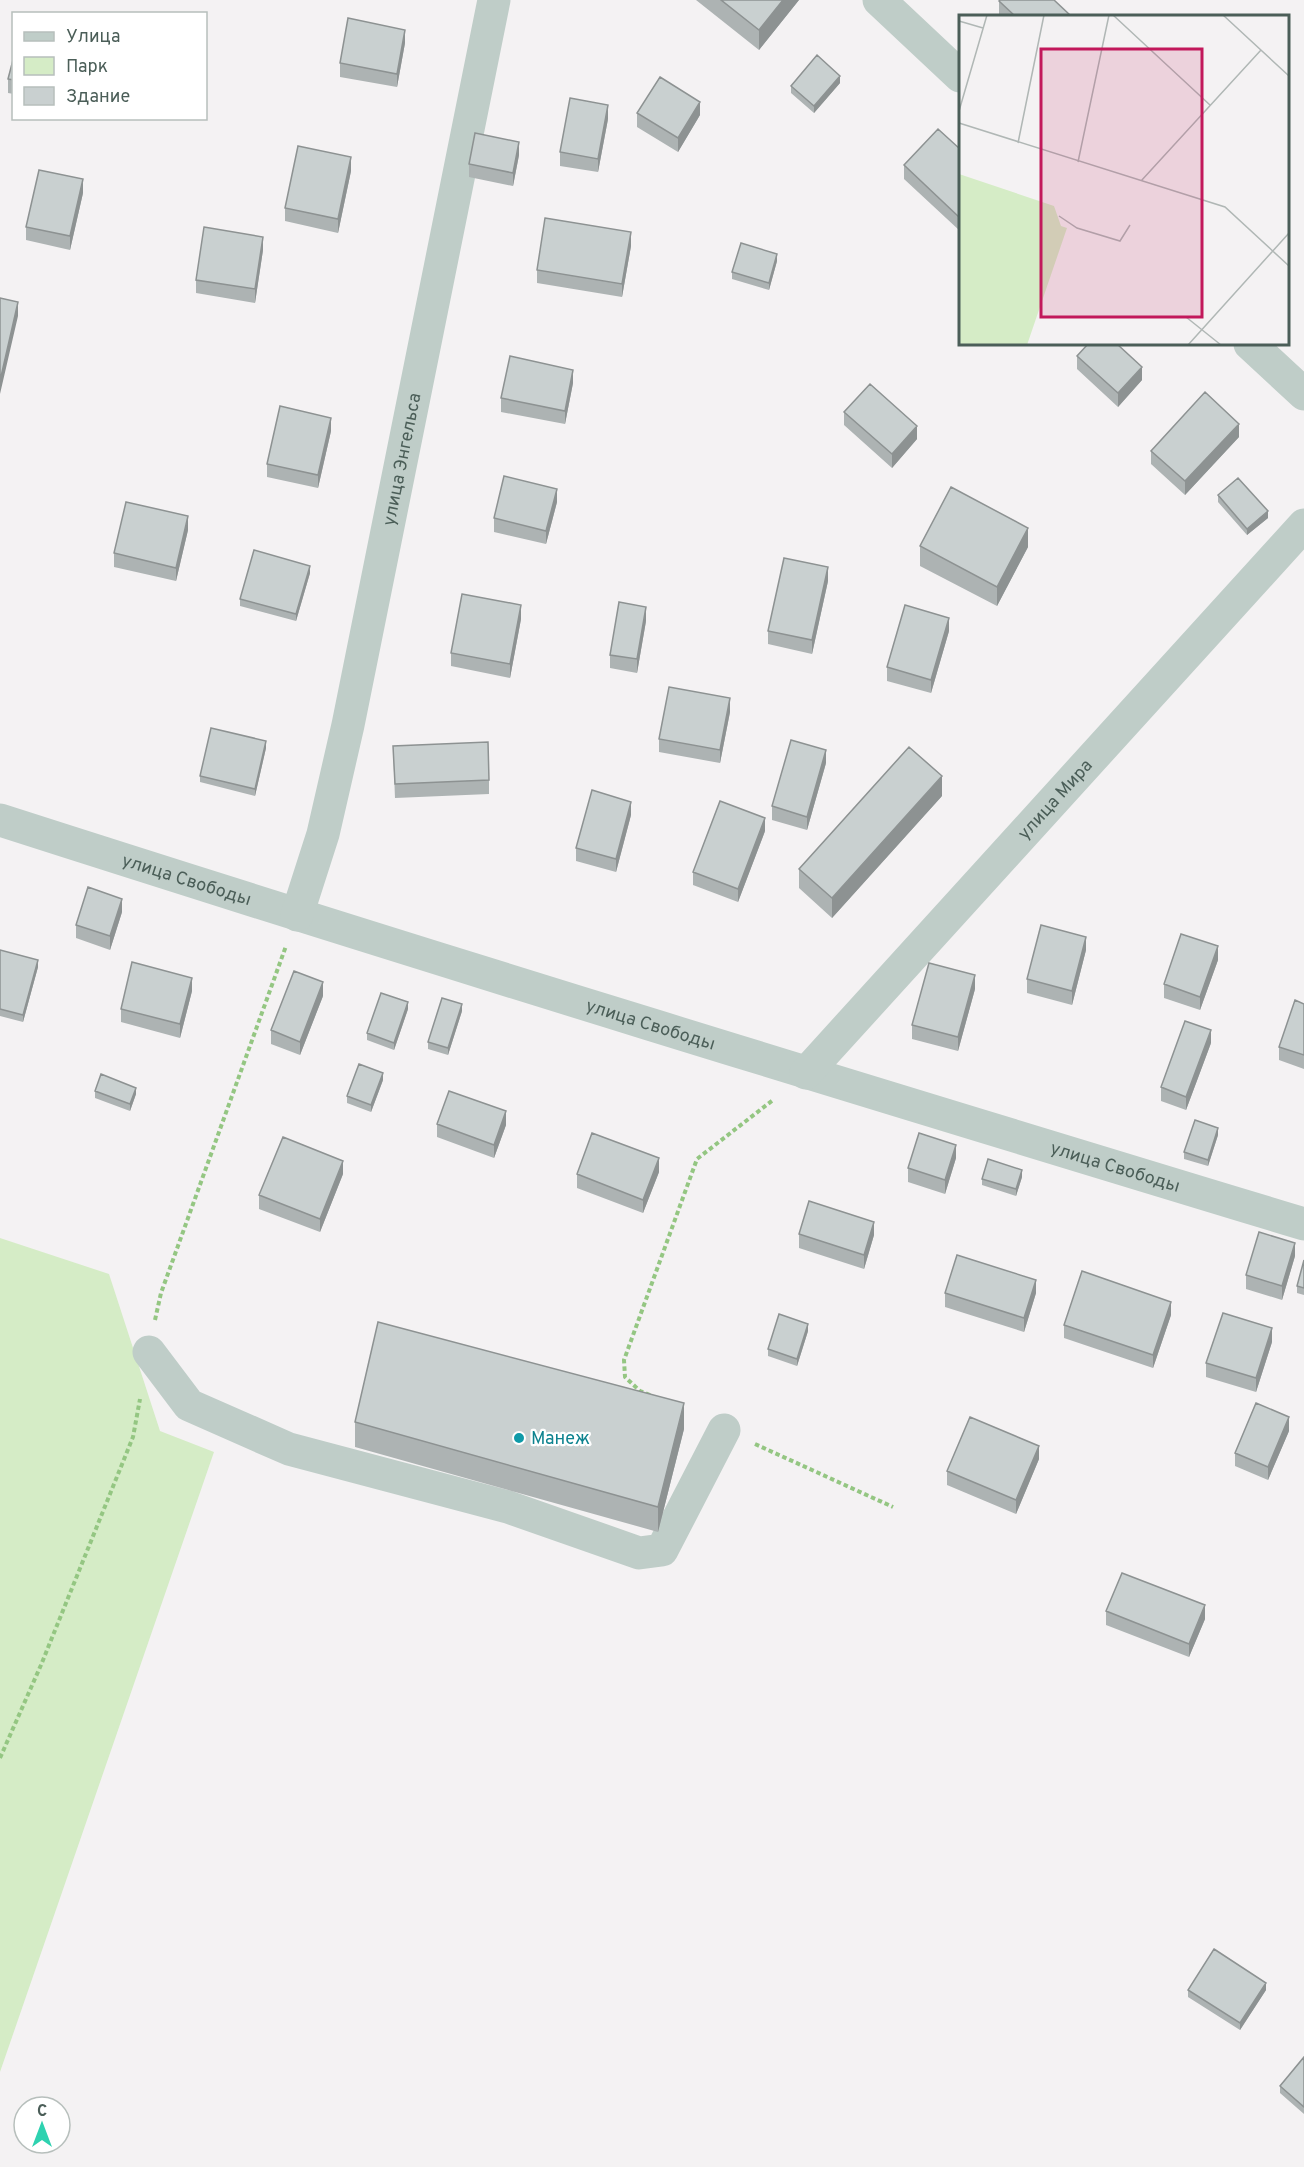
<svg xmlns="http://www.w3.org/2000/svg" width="1304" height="2167" font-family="Overpass,sans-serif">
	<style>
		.green { fill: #d5ecc6 }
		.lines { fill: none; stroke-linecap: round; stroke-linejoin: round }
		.path { stroke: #94c682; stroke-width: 4; stroke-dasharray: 4.5 3; stroke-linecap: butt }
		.minor { stroke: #bfcdc8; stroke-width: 33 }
		.wall { fill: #adb3b3 }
		.shaded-wall { fill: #8d9292 }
		.building { fill: #c9d0d0; stroke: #8d9292; stroke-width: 1.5 }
		.culture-dot { fill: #0f9aa8; stroke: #fff; stroke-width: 2 }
		.labels { text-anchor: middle; stroke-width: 4.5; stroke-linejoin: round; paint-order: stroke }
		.street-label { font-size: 18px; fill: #4b5e58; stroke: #fff }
		.culture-label { font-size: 18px; fill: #0d838f; stroke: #fff; text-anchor: start }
		.inset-road { fill: none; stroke: #b0b7b5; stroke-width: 1.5 }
		.view { fill: #c2185b; fill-opacity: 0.15; stroke: #c2185b; stroke-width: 3 }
		.inset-edge { fill: none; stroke: #4b5e58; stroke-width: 3 }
	</style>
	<rect width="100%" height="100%" fill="#f4f2f3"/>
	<path class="green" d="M0,1238L109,1274L160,1431L214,1452L0,2072Z"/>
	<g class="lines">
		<path class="path" d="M155,1320L161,1293L286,946
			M650,1395L640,1391L625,1377L624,1360L697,1159L773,1100
			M755,1444L893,1507
			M0,1758L41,1665L133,1437L140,1399"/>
		<g class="minor">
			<path d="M879,0L960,76"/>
			<path d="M1250,344L1304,394"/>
			<path id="s1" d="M0,820C433,959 869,1092 1304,1224"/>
			<path id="s2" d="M297,915L323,834L348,725L494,0"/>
			<path id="s3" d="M806,1073L1304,525"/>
			<path d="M149,1352L189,1405L289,1449L508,1507L639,1553L662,1550L724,1430"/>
		</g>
	</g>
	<path class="wall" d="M696,0H799L759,50Z
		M999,1L1071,16H1001L999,15Z
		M405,43L397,87L340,77V63Z
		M14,56V94L8,93V79Z
		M840,83L814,113L791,93V86Z
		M637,113L700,115L678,152L637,127Z
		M608,119L598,172L560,166V152Z
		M960,149V231L904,179V165Z
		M519,155L513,186L469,177V164Z
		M351,171L338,233L285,221V208Z
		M83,193L70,250L26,240V227Z
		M631,246L622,297L537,283V270Z
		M263,250L255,303L196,293V280Z
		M777,261L769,290L732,279V272Z
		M1077,356L1142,380L1118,407L1077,369Z
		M573,383L565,424L501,412V398Z
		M844,412L917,439L892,468L844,425Z
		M331,431L318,488L267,477V464Z
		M1239,437L1185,495L1151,464V451Z
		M1218,495L1268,518L1247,535L1218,502Z
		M557,502L546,544L494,532V518Z
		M188,530L176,581L114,567V553Z
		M920,546L1028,547L997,606L920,566Z
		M310,573L296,621L240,606V599Z
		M828,581L812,654L768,644V631Z
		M521,619L510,678L451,666V653Z
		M646,621L637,673L610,668V655Z
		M949,631L931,693L887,681V667Z
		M730,712L720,763L659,752V739Z
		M393,746L489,780V794L395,798Z
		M266,748L255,796L200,782V776Z
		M826,763L807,830L772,820V806Z
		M942,796L832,918L799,888V869Z
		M631,815L616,872L576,861V848Z
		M765,831L738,902L693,885V872Z
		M122,912L110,950L76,938V925Z
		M0,950L38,967L23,1022L0,1016Z
		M1086,950L1072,1005L1027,993V979Z
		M1218,960L1200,1010L1164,998V984Z
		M975,989L958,1051L912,1039V1025Z
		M192,991L180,1038L121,1022V1009Z
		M323,996L300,1055L271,1044V1030Z
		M1304,1004V1069L1279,1060V1047Z
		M408,1009L394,1050L367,1040V1033Z
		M462,1011L448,1055L428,1049V1042Z
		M1211,1043L1186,1110L1161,1101V1087Z
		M383,1080L371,1112L347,1103V1096Z
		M95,1091L136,1094L130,1111L95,1098Z
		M437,1124L506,1125L494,1158L437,1137Z
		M1218,1135L1208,1166L1184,1159V1152Z
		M956,1158L945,1194L908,1182V1168Z
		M659,1172L643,1213L577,1188V1174Z
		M343,1174L320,1232L259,1209V1195Z
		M1022,1177L1016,1196L982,1185V1179Z
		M799,1234L874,1235L864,1269L799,1248Z
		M1295,1256L1282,1300L1246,1289V1275Z
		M1304,1260V1295L1297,1293V1286Z
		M945,1293H1036L1024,1332L945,1307Z
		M1171,1315L1153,1368L1064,1338V1325Z
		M808,1331L797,1366L768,1356V1349Z
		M1272,1342L1256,1392L1206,1377V1363Z
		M355,1422L684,1429L658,1532L355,1447Z
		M1289,1431L1268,1480L1235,1466V1453Z
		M1039,1459L1016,1514L947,1485V1471Z
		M1106,1611L1205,1619L1189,1657L1106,1625Z
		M1188,1990H1266L1240,2030L1188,1997Z
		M1304,2057V2114L1280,2093V2086Z"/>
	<path class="shaded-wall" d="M783,0H799L759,50V30Z
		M405,30V43L397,87V74Z
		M840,76V83L814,113V106Z
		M700,102V115L678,152V138Z
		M608,105V119L598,172V159Z
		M519,142V155L513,186V173Z
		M351,157V171L338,233V219Z
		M83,179V193L70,250V236Z
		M631,232V246L622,297V284Z
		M263,237V250L255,303V289Z
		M777,254V261L769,290V283Z
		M18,302V316L0,394V381Z
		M1142,367V380L1118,407V393Z
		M573,370V383L565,424V411Z
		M331,418V431L318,488V475Z
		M1239,424V437L1185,495V481Z
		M917,426V439L892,468V454Z
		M557,489V502L546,544V531Z
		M1268,511V518L1247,535V529Z
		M188,516V530L176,581V568Z
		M1028,528V547L997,606V587Z
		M310,566V573L296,621V614Z
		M828,567V581L812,654V640Z
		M521,605V619L510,678V664Z
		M646,607V621L637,673V659Z
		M949,618V631L931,693V680Z
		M730,698V712L720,763V750Z
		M266,741V748L255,796V789Z
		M826,750V763L807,830V817Z
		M942,776V796L832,918V898Z
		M631,802V815L616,872V859Z
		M765,818V831L738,902V889Z
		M122,899V912L110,950V936Z
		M1086,937V950L1072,1005V991Z
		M1218,946V960L1200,1010V997Z
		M38,960V967L23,1022V1015Z
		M975,975V989L958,1051V1037Z
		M192,978V991L180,1038V1024Z
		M323,982V996L300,1055V1042Z
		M408,1002V1009L394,1050V1043Z
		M462,1004V1011L448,1055V1048Z
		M1211,1030V1043L1186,1110V1097Z
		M383,1073V1080L371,1112V1105Z
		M136,1088V1094L130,1111V1104Z
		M506,1111V1125L494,1158V1145Z
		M1218,1128V1135L1208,1166V1160Z
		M956,1145V1158L945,1194V1180Z
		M659,1158V1172L643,1213V1200Z
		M343,1161V1174L320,1232V1219Z
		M1022,1170V1177L1016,1196V1189Z
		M874,1222V1235L864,1269V1255Z
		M1295,1243V1256L1282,1300V1286Z
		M1036,1280V1293L1024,1332V1318Z
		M1171,1302V1315L1153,1368V1355Z
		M808,1324V1331L797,1366V1359Z
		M1272,1328V1342L1256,1392V1378Z
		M684,1403V1429L658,1532V1507Z
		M1289,1417V1431L1268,1480V1467Z
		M1039,1446V1459L1016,1514V1500Z
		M1205,1605V1619L1189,1657V1644Z
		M1266,1983V1990L1240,2030V2023Z"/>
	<path class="building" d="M721,0H783L759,30Z
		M1000,0H1054L1071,16H1015L999,1Z
		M348,18L405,30L397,74L340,63Z
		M817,55L840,76L814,106L791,86Z
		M14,56V80L8,79Z
		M660,77L700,102L678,138L637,113Z
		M570,98L608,105L598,159L560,152Z
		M938,129L960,149V218L904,165Z
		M475,133L519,142L513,173L469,164Z
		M298,146L351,157L338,219L285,208Z
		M39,170L83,179L70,236L26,227Z
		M545,218L631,232L622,284L537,270Z
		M204,227L263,237L255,289L196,280Z
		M741,243L777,254L769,283L732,272Z
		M0,298L18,302L0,381Z
		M1088,344H1117L1142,367L1118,393L1077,356Z
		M510,356L573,370L565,411L501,398Z
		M870,384L917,426L892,454L844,412Z
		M1205,392L1239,424L1185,481L1151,451Z
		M280,406L331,418L318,475L267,464Z
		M504,476L557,489L546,531L494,518Z
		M1238,478L1268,511L1247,529L1218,495Z
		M951,487L1028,528L997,587L920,546Z
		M126,502L188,516L176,568L114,553Z
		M254,550L310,566L296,614L240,599Z
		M784,558L828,567L812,640L768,631Z
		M462,594L521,605L510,664L451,653Z
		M619,602L646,607L637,659L610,655Z
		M905,605L949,618L931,680L887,667Z
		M669,687L730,698L720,750L659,739Z
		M211,728L266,741L255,789L200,776Z
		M791,740L826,750L807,817L772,806Z
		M488,742L489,780L395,784L393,746Z
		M909,747L942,776L832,898L799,869Z
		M592,790L631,802L616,859L576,848Z
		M720,801L765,818L738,889L693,872Z
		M88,887L122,899L110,936L76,925Z
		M1041,925L1086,937L1072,991L1027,979Z
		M1181,934L1218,946L1200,997L1164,984Z
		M0,950L38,960L23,1015L0,1009Z
		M132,962L192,978L180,1024L121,1009Z
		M929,963L975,975L958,1037L912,1025Z
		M294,971L323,982L300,1042L271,1030Z
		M381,993L408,1002L394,1043L367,1033Z
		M442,998L462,1004L448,1048L428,1042Z
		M1295,1000L1304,1004V1055L1279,1047Z
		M1185,1021L1211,1030L1186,1097L1161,1087Z
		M359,1064L383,1073L371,1105L347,1096Z
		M101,1074L136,1088L130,1104L95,1091Z
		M449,1091L506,1111L494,1145L437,1124Z
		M1195,1120L1218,1128L1208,1160L1184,1152Z
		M592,1133L659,1158L643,1200L577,1174Z
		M919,1133L956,1145L945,1180L908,1168Z
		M283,1137L343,1161L320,1219L259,1195Z
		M988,1159L1022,1170L1016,1189L982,1179Z
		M809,1201L874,1222L864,1255L799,1234Z
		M1259,1232L1295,1243L1282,1286L1246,1275Z
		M957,1255L1036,1280L1024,1318L945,1293Z
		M1304,1260V1288L1297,1286Z
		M1082,1271L1171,1302L1153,1355L1064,1325Z
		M1223,1313L1272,1328L1256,1378L1206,1363Z
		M779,1314L808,1324L797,1359L768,1349Z
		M378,1322L684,1403L658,1507L355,1422Z
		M1256,1403L1289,1417L1268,1467L1235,1453Z
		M970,1417L1039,1446L1016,1500L947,1471Z
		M1122,1573L1205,1605L1189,1644L1106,1611Z
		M1214,1949L1266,1983L1240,2023L1188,1990Z
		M1304,2057V2107L1280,2086Z"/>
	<circle class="culture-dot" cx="519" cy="1438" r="6"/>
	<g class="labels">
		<g class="street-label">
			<text dy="6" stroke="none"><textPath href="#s2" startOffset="468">улица Энгельса</textPath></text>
			<text dy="6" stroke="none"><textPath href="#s3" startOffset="370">улица Мира</textPath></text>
			<text dy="6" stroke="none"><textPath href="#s1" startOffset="196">улица Свободы</textPath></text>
			<text dy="6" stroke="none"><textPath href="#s1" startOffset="682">улица Свободы</textPath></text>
			<text dy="6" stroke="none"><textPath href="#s1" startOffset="1168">улица Свободы</textPath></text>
		</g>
		<g class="culture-label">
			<text x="531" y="1444">Манеж</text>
		</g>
	</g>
	<g transform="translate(959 15)">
		<rect width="330" height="330" fill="#f4f2f3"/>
		<path d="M0,159L95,191L102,211L108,213L68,330H0Z" fill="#d5ecc6"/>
		<path class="inset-road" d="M154,0L251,90M264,0L330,61M0,6L24,13M0,96L28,0M0,108L266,192L330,251M59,128L85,0M119,147L150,0M182,166L302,35M100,201L118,213L161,226L171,210M227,302L262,330M229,330L330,218"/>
		<path class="view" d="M82,34H243V302H82Z"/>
		<rect width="330" height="330" class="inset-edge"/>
	</g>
	<rect x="12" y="12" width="195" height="108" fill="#ffffff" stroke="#b7bfbc" stroke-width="1.5"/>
	<rect x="24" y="32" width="30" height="9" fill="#bfcdc8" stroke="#b7bfbc" stroke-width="1.5"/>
	<text x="66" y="42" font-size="18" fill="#4b5e58">Улица</text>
	<rect x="24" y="57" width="30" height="18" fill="#d5ecc6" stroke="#b7bfbc" stroke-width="1.5"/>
	<text x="66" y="72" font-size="18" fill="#4b5e58">Парк</text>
	<rect x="24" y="87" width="30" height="18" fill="#c9d0d0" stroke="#b7bfbc" stroke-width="1.5"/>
	<text x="66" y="102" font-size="18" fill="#4b5e58">Здание</text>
	<g transform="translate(42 2125)"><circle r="28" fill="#ffffff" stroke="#b7bfbc" stroke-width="1.5"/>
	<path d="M0-4.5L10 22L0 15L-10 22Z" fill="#2ed2b0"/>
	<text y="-9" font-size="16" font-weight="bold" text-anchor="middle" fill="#4b5e58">С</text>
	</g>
</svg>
